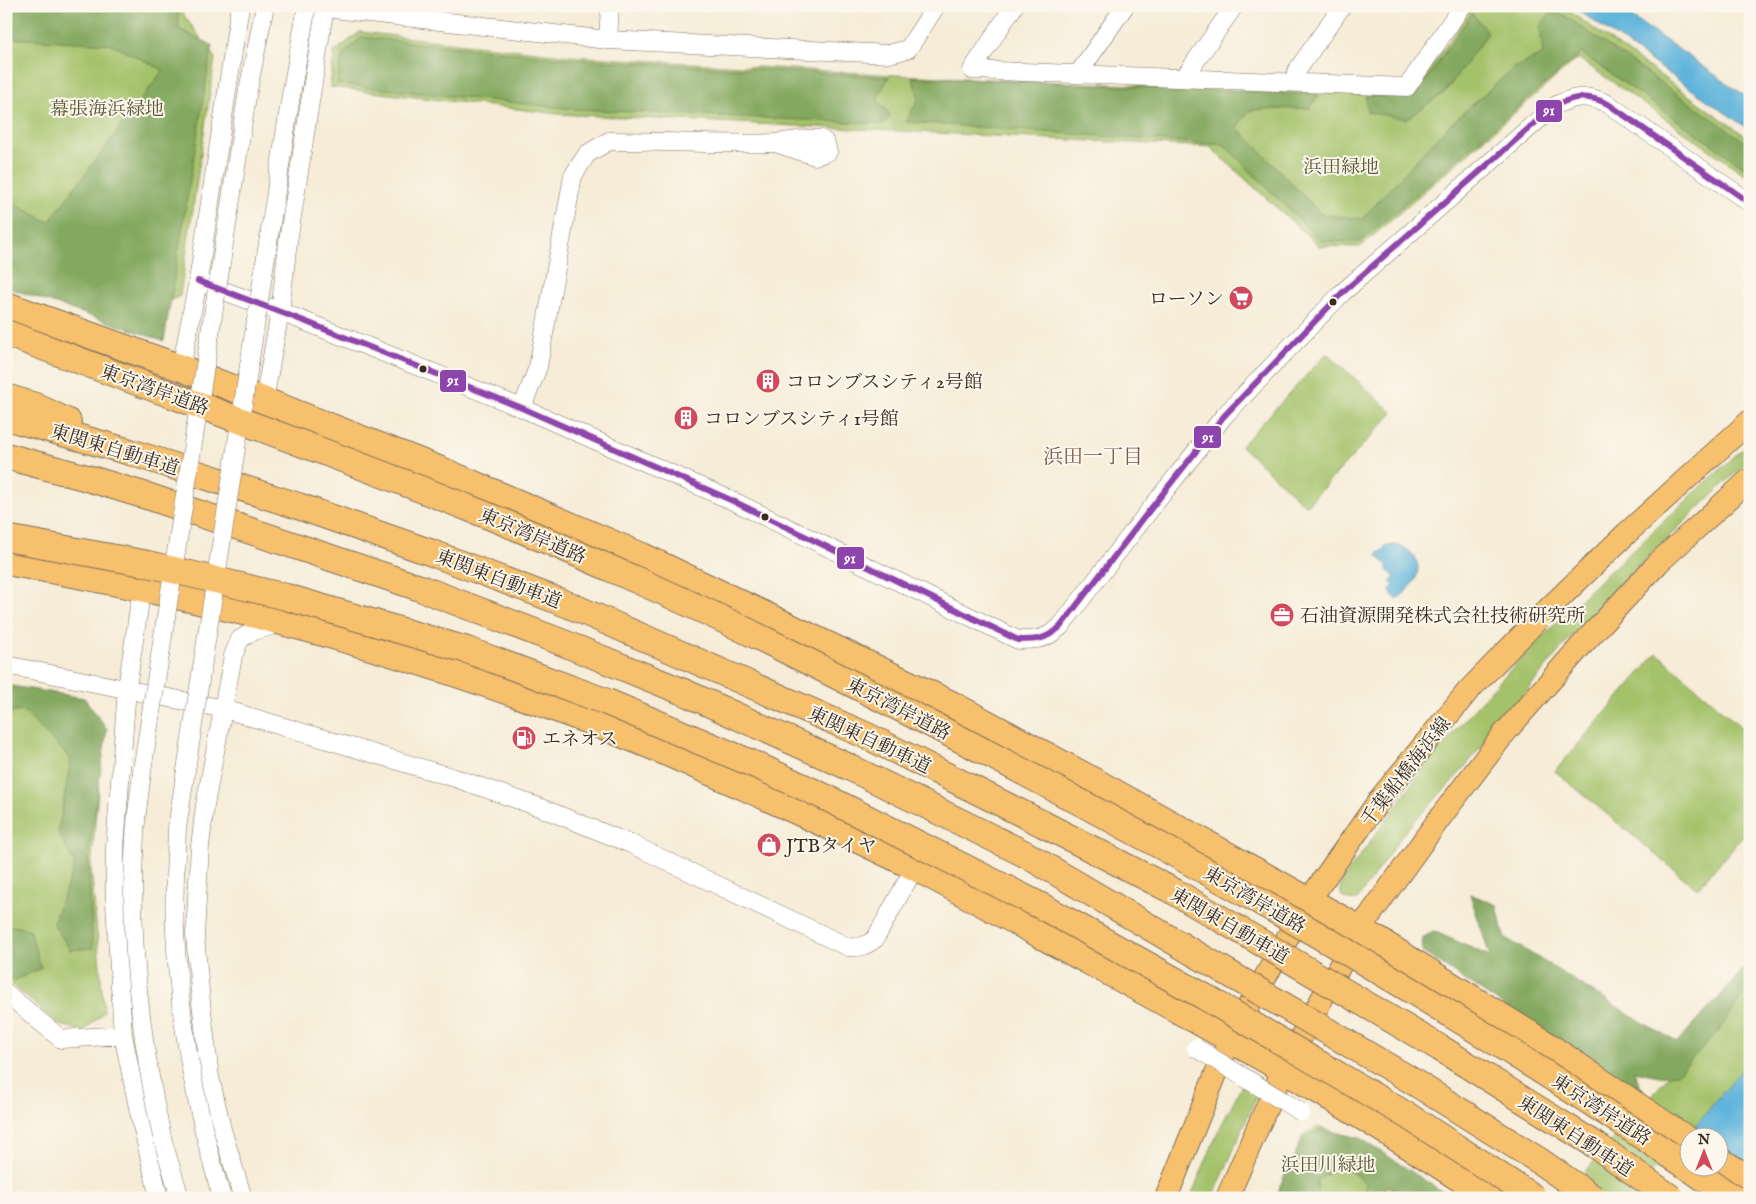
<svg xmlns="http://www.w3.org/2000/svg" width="1756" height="1204" font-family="'IM FELL English','Noto Serif JP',serif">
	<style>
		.green { fill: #a4c26a; stroke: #707644; fill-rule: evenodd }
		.forest { fill: #83a85e; stroke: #5f693e }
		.water { fill: #5eb4db; stroke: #4c6f7c; fill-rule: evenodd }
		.pier { fill: #f6ecd7 }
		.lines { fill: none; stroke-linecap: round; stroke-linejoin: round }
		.minor-casing { stroke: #7c6e5f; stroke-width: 19 }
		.major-casing { stroke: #7c6e5f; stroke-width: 24 }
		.highway-casing { stroke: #7c6e5f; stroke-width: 28 }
		.minor { stroke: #fff; stroke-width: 18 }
		.major { stroke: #f7c06c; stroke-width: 22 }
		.highway { stroke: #f7c06c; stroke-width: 26 }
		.minor-bridge-casing { stroke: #7c6e5f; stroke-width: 19; stroke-linecap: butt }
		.highway-bridge-casing { stroke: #7c6e5f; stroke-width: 28; stroke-linecap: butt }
		.minor-bridge { stroke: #fff; stroke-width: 18 }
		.highway-bridge { stroke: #f7c06c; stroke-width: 26 }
		.bus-1-casing { stroke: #fbf7ec; stroke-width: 10 }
		.bus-1 { stroke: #8e44ad; stroke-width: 6 }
		.bus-dot { fill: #3b2a1e; stroke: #fbf7ec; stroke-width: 2 }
		.labels { text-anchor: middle; stroke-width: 4; stroke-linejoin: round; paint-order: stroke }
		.park-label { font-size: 19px; fill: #5a5835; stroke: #fbf7ec }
		.poi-label { font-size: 19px; fill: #3b2a1e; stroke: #fbf7ec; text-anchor: start }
		.street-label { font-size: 19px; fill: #3b2a1e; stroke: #fbf7ec }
		.neighbourhood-label { font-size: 20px; fill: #77594f; stroke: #fbf7ec }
		.line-badge { stroke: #fbf7ec; stroke-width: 2 }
		.badge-label { font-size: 14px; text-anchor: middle; font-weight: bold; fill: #fff }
	</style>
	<rect width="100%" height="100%" fill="#fbf7ec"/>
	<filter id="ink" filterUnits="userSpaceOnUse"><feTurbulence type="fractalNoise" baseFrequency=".02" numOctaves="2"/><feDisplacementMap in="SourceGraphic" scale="10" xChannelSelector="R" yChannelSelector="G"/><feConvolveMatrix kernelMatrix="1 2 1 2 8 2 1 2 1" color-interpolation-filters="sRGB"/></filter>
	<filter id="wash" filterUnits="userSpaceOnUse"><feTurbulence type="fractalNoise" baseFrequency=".0096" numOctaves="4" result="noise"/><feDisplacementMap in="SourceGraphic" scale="20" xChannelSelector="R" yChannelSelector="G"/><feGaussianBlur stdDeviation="1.12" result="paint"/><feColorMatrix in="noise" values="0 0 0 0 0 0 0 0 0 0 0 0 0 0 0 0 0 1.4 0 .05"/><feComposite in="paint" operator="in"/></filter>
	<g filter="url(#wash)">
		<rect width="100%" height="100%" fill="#f6ecd7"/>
		<path class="green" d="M6,6L178,7L215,58L180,296L149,310L6,275Z
			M1473,6H1562L1750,139V178L1578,58L1360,247L1319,246L1210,147L559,114L330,87L334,52L360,32L571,56L895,75L1280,91L1412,95Z
			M1327,353L1393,413L1306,506L1241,446Z
			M1750,444V459L1608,595L1573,634L1459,774L1405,831L1357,900C1340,902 1337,892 1344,878L1421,771L1479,703L1527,652L1598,582L1739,452Z
			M1657,653L1750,735V828L1697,889L1555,771Z
			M6,685L102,751L91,867L104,1012L84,1031L60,1025L6,980Z
			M1750,978V1198H1562L1655,1092ZM1688,1136H1718V1166H1688Z
			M1244,1081L1259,1090L1213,1198H1190L1218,1132Z
			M1317,1127L1353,1137L1448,1198H1278L1303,1135Z"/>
		<path class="forest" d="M6,6H178L179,29L212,45L164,341L6,287V199L49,222L163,70L111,44L6,38Z
			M1554,8L1750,145V171L1581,53L1360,242L1321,241L1224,145L906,122L919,98L912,77L1319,95L1310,108L1250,110L1237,127L1321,214L1362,219L1447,127L1514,68L1543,54L1540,26Z
			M1472,13L1488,33L1445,92L1407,119L1367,112L1366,96H1415Z
			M362,37L571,59L889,77L877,99L890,115L885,124L573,109L337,84L343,54Z
			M6,685L84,698L107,729L88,856L93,948L70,950L53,923L75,865L58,832L71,759L23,711L6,713Z
			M1470,894L1497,905L1504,937C1562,972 1618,1009 1677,1042L1727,989L1750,960V990L1740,999L1719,1031L1677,1074L1659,1076L1634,1071L1645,1098L1422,952L1423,938L1433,931L1490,956Z
			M6,925L29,929L41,968L13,981L6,975Z
			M1319,1130L1360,1138L1452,1198H1408L1387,1185L1377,1198H1371L1364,1194L1366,1183L1345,1167L1337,1157H1331L1332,1172L1317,1180L1318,1198H1275L1285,1174L1305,1138Z"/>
		<path class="water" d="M1572,6H1616L1750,99V130Z
			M1395,545C1411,547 1424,563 1415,580C1412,587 1403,594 1397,600L1389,591L1394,585L1390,582L1395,577L1386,569L1388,566L1376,555L1387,546Z
			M1750,1061V1181L1736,1198H1634ZM1688,1136H1718V1166H1688Z"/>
		<path class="pier" d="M1656,1168L1699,1198H1635L1632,1196Z"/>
	</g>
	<g filter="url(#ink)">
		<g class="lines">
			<defs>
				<path id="minor" d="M307,6L608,40L889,54L908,49L936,6
					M608,40L610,6
					M972,70L1407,87L1462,6
					M972,70L1014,6
					M1078,74L1125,6
					M1184,78L1234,6
					M1296,82V72L1342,6
					M198,281L304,321L522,408L733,501L1018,640C1037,640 1045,640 1060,627L1149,511L1224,416L1342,293L1553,107C1572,96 1588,94 1608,104L1750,203
					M181,368L198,281L240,6
					M264,401L280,312L288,242L325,6
					M522,408L538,367L573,176L587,154L609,141C664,141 720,145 775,143C782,142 817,137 821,139C826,141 827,147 828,152L815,156L775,143
					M142,587L127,688L115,848V903L123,1035L140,1117L159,1198
					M6,665L224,709L458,779L539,807L631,844L848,947C859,948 866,946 875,939L915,867
					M6,993L61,1039L123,1035
					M243,1198L222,1129L210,1077L201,1002L195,935L200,846L205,805L233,656L240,639L254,631L281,623"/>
				<path id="major" d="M1166,1198L1230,1039L1309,900L1383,795L1468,691L1541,616L1627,533L1750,421
					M1227,1198L1283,1070L1360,929L1442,815L1507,730L1580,647L1659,562L1750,479"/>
				<path id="highway" d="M6,305L181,368L441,470L642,556L953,705L1096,782L1360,929L1544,1043L1688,1140
					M6,397L35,406L68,422
					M6,417L130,452L298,506L432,553L569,605L865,735L1043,824
					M6,456L87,478L150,497L420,588L561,642L686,693L849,767L1025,854
					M6,562C229,600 448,662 656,748C686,761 716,775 746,788C803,814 860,840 916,868C974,898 1031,930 1088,961C1225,1035 1360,1111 1489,1198
					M1718,1159L1750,1180"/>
			</defs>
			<use href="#minor" class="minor-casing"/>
			<use href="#major" class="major-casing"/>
			<use href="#highway" class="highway-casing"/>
			<use href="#minor" class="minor"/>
			<use href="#major" class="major"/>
			<use href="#highway" class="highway"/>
			<defs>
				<path id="minor-bridge" d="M1196,1048L1301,1112
					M179,1195C174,1176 167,1157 162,1137C140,1038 128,936 135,835C136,813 140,792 142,771L248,90L265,6
					M222,1198C196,1110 179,1022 175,930C173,896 176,862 177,828L292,89L307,6"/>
				<path id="highway-bridge" d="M6,333C161,392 317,447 471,509C525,530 578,554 632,578C745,627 854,685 964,741C1229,878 1488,1028 1733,1198
					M6,538L148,564L224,582L286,597L467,650L607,702L758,766L829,799L1043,907L1205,997L1408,1116L1534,1198
					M1043,824L1175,892L1440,1048L1597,1146L1671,1198
					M1025,854L1409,1079L1538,1160L1593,1198"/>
			</defs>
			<use href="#minor-bridge" class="minor-bridge-casing"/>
			<use href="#highway-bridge" class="highway-bridge-casing"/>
			<use href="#minor-bridge" class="minor-bridge"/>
			<use href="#highway-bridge" class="highway-bridge"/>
			<defs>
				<path id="bus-1" d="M198,281L304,321L522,408L733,501L1018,640C1037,640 1045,640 1060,627L1149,511L1224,416L1342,293L1553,107C1572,96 1588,94 1608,104L1750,203"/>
			</defs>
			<use href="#bus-1" class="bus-1-casing"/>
			<use href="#bus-1" class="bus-1"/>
		</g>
	</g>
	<defs>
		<symbol id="supermarket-disc" viewBox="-11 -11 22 22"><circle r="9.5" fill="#d1495b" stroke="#fbf7ec"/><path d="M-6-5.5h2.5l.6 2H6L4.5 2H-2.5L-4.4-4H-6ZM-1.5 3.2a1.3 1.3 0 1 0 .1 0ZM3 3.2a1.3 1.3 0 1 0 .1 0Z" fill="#fff"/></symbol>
		<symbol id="building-disc" viewBox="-11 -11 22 22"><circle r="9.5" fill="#d1495b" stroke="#fbf7ec"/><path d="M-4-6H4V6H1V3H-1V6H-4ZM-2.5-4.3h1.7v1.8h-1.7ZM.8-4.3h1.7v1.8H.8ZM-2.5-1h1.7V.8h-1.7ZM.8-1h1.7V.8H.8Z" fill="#fff"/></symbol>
		<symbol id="office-disc" viewBox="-11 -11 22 22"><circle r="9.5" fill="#d1495b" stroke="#fbf7ec"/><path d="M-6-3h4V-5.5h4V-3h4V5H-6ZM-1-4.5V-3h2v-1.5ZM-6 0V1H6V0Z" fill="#fff"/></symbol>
		<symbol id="fuel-disc" viewBox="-11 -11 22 22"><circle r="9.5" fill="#d1495b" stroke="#fbf7ec"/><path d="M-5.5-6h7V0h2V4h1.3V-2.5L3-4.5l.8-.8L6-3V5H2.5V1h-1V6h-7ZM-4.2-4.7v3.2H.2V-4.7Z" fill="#fff"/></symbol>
		<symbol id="shop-disc" viewBox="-11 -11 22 22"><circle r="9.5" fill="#d1495b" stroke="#fbf7ec"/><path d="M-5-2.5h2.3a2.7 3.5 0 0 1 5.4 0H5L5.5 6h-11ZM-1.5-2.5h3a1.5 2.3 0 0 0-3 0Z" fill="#fff"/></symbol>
	</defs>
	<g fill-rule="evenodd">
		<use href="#supermarket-disc" x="1227" y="284" width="28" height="28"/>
		<use href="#building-disc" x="754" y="367" width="28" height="28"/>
		<use href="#building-disc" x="672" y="404" width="28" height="28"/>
		<use href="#office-disc" x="1268" y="601" width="28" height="28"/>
		<use href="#fuel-disc" x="510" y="724" width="28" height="28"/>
		<use href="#shop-disc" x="755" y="831" width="28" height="28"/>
	</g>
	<g class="bus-dot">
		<circle cx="1333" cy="302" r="4.5"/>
		<circle cx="423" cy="369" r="4.5"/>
		<circle cx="765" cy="517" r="4.5"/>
	</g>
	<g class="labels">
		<g class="park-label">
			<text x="107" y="115">幕張海浜緑地</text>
			<text x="1341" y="173">浜田緑地</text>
			<text x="1328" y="1171">浜田川緑地</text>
		</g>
		<g class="poi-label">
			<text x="1224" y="305" text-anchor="end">ローソン</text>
			<text x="786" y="388">コロンブスシティ2号館</text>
			<text x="704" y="425">コロンブスシティ1号館</text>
			<text x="1300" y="622">石油資源開発株式会社技術研究所</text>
			<text x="542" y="745">エネオス</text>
			<text x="786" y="852">JTBタイヤ</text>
		</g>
		<g class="street-label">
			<text transform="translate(155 389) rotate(20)" y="7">東京湾岸道路</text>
			<text transform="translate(115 449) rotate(17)" y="7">東関東自動車道</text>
			<text transform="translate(533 535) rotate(23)" y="7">東京湾岸道路</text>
			<text transform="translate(499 578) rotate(21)" y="7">東関東自動車道</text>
			<text transform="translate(899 708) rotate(27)" y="7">東京湾岸道路</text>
			<text transform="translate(870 739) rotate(25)" y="7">東関東自動車道</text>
			<text transform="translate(1405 771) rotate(-52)" y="7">千葉船橋海浜線</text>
			<text transform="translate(1255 899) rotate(30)" y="7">東京湾岸道路</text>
			<text transform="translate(1230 925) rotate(30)" y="7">東関東自動車道</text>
			<text transform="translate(1602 1109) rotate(33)" y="7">東京湾岸道路</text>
			<text transform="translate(1576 1135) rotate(33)" y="7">東関東自動車道</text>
		</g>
		<g class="neighbourhood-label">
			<text x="1093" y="463">浜田一丁目</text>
		</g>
	</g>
	<g class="line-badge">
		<rect x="1535" y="99" width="28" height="24" rx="5" fill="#8e44ad"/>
		<rect x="439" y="369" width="28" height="24" rx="5" fill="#8e44ad"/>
		<rect x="1193" y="425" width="29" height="24" rx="5" fill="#8e44ad"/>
		<rect x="836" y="546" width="29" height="24" rx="5" fill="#8e44ad"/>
	</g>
	<g class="badge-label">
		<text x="1549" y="115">91</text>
		<text x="453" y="385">91</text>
		<text x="1208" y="442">91</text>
		<text x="850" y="563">91</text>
	</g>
	<rect width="1756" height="1204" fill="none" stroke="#fbf7ec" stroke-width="25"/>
	<g transform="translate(1704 1152)"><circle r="24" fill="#fbf7ec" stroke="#aea59a"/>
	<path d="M0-4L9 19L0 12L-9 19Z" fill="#d1495b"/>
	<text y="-8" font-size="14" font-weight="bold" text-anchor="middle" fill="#3b2a1e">N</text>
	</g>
</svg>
